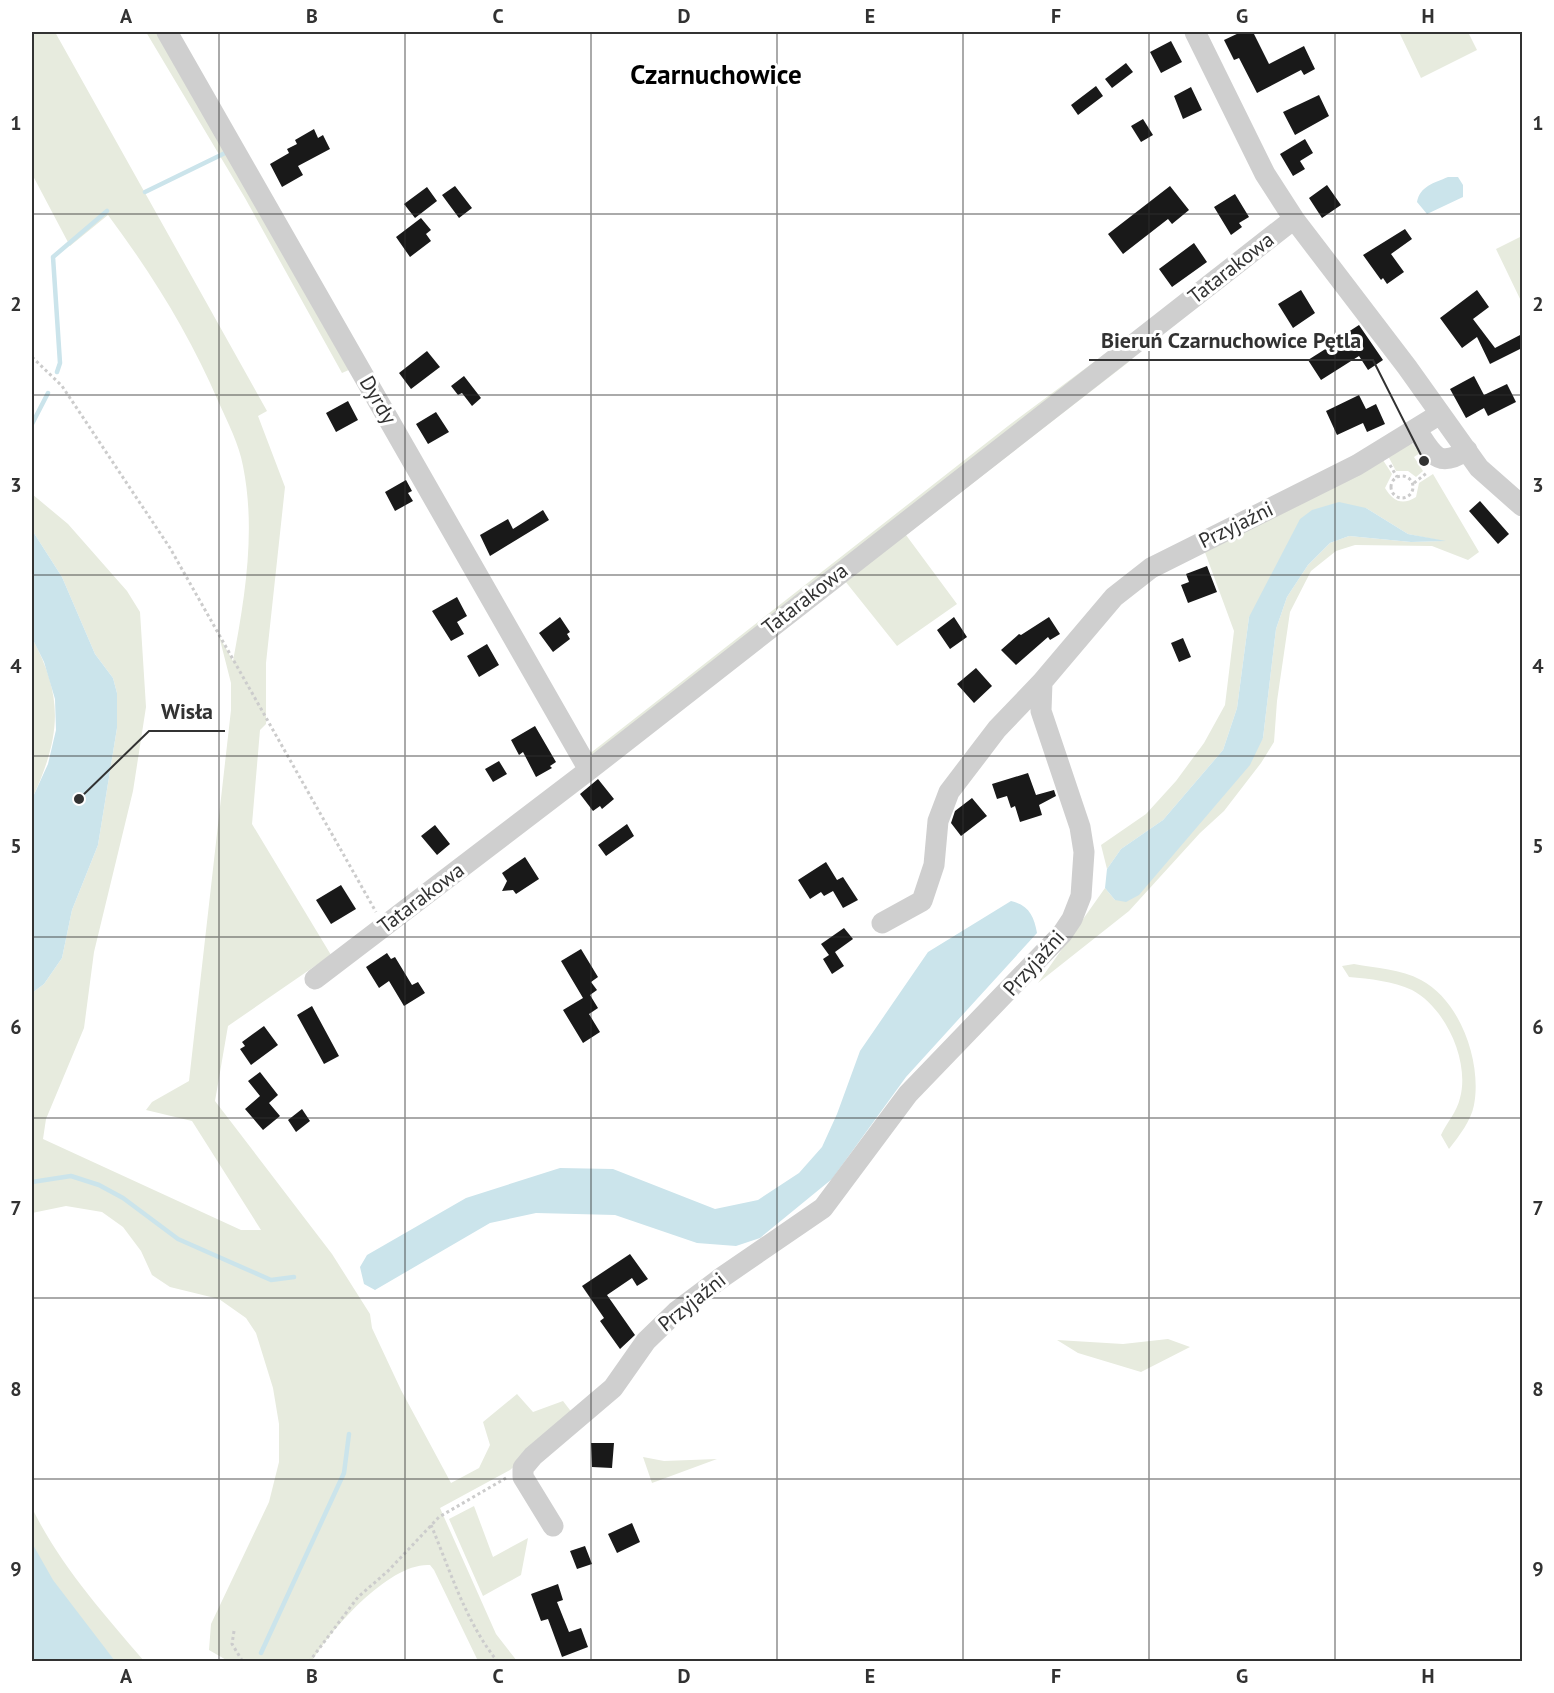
<svg xmlns="http://www.w3.org/2000/svg" width="1554" height="1693" font-family="'PT Sans',sans-serif">
	<style>
		.green { fill: #e7ebde }
		.water { fill: #cbe4eb }
		.lines { fill: none; stroke-linecap: round; stroke-linejoin: round }
		.stream { stroke: #cbe4eb; stroke-width: 4.5 }
		.building { fill: #191919 }
		.path { stroke: #ccc; stroke-width: 3; stroke-dasharray: 3 3; stroke-linecap: butt }
		.minor { stroke: #cfcfcf; stroke-width: 21 }
		.grid { fill: none; stroke: #323232; stroke-width: 1.5; stroke-opacity: 0.55 }
		.labels { text-anchor: middle; stroke-width: 6; stroke-linejoin: round; paint-order: stroke }
		.street-label { font-size: 21px; fill: #323232; stroke: #fff }
		.district-label { font-size: 27px; font-weight: bold; fill: #000; stroke: #fff }
		.leader { fill: none; stroke: #323232; stroke-width: 2 }
		.callout-dot { fill: #323232; stroke: #fff; stroke-width: 2 }
		.callout-label { font-size: 22px; text-anchor: middle; font-weight: bold; fill: #323232; stroke: #fff; stroke-width: 6; stroke-linejoin: round; paint-order: stroke }
		.neatline { fill: none; stroke: #323232; stroke-width: 2 }
		.grid-label { font-size: 20px; text-anchor: middle; font-weight: bold; fill: #323232 }
	</style>
	<rect width="100%" height="100%" fill="#fff"/>
	<path class="green" d="M32,32H55L267,411L258,416L285,487L266,663V724L260,730L252,824L331,955L228,1026L215,1101L332,1254L370,1314L372,1328L401,1390L451,1483L479,1468L490,1445L483,1422L517,1394L533,1412L563,1401L573,1414L510,1470L440,1508L496,1634L517,1661H478L434,1570L430,1565C390,1562 331,1629 312,1661H228L209,1650L211,1624L269,1502L279,1462V1424L273,1388L256,1333L246,1318L219,1299L170,1287L152,1275L141,1251L123,1227L102,1212L66,1206L32,1213V993L44,984L62,958L72,910L98,845L117,728V693L113,678L95,654L62,577L32,530V494L68,524L127,591L140,612L146,707L133,791L94,952L84,1028L46,1119L43,1139L241,1230H261L192,1121L146,1110L152,1102L189,1081L231,710V683L219,636L233,661C245,598 256,530 243,466C239,444 228,423 219,403C190,335 152,274 108,215L70,246L32,174Z
		M146,32H162L351,369L342,373L245,198Z
		M1399,32H1468L1477,50L1421,78Z
		M1522,236V303L1496,249Z
		M1110,350L601,754L588,755L1008,426Z
		M1130,361L906,535L957,604L897,646L845,581L1118,362Z
		M1409,440L1420,453L1414,457L1423,471L1416,477L1408,471H1396L1387,454Z
		M1381,457L1392,474L1385,488C1393,501 1402,506 1416,497L1419,483L1433,474L1479,552L1468,560L1432,546L1355,545L1336,551L1311,571L1290,612L1277,701L1274,742L1261,763L1224,811L1200,833L1129,911L1038,983L1105,888L1115,900L1263,738L1276,629L1287,597L1308,565L1330,543L1349,536L1411,542L1442,541L1408,534L1366,508L1249,617L1237,708L1223,750L1163,820L1121,849L1107,869L1101,845L1146,814L1176,781L1204,743L1225,705L1234,631L1203,547Z
		M32,638C65,699 60,738 32,799Z
		M1354,964C1376,968 1401,969 1421,980C1461,1001 1482,1063 1474,1105C1471,1121 1459,1136 1449,1149L1441,1135C1447,1122 1457,1112 1460,1098C1470,1062 1446,1008 1412,990C1393,981 1370,979 1349,977L1342,966Z
		M1168,1339L1190,1347L1141,1372L1078,1353L1057,1340L1123,1344Z
		M643,1457L664,1461L717,1459L652,1483Z
		M474,1506L493,1557L528,1538L521,1575L483,1596L449,1519Z
		M32,1508C60,1565 103,1613 144,1661H115C97,1639 36,1566 32,1541C30,1531 32,1519 32,1508Z"/>
	<path class="water" d="M1448,177H1458L1463,185V197L1427,214L1417,202C1420,186 1434,183 1448,177Z
		M1339,502L1366,508L1408,534L1446,541L1411,542L1349,536L1330,543L1308,565L1287,597L1276,629L1263,738L1250,765L1139,895L1126,902L1115,900L1105,888L1107,869L1121,849L1163,820L1223,750L1237,708L1249,617L1300,519L1312,510Z
		M32,530L62,577L95,654L113,678L117,693V728L98,845L72,910L62,958L44,984L32,993V799L48,764L56,730L55,699L44,662L32,638Z
		M1011,901C1029,905 1034,916 1037,933L906,1077L832,1179L760,1238L736,1246L697,1243L615,1215L536,1213L490,1223L375,1290L364,1284L360,1267L367,1255L466,1198L560,1168L613,1169L715,1209L758,1200L799,1173L822,1147L837,1114L860,1051L928,952Z
		M32,1543L53,1580L115,1661H32Z"/>
	<g class="lines">
		<path class="stream" d="M145,192L225,153
			M57,372L60,363L53,257L107,211
			M32,424L48,393
			M32,1182L71,1176L99,1185L123,1198L178,1239L271,1280L294,1277
			M261,1653L344,1473L349,1434"/>
	</g>
	<path class="building" d="M1241,32H1253L1269,64L1304,46L1315,69L1304,75L1301,70L1257,93L1239,58L1234,60L1224,40Z
		M1171,41L1182,62L1161,73L1150,52Z
		M1126,63L1133,72L1112,88L1105,79Z
		M1096,86L1103,96L1078,115L1071,105Z
		M1191,87L1202,110L1183,119L1174,96Z
		M1319,95L1329,116L1295,135L1283,112Z
		M1143,119L1153,135L1141,142L1131,126Z
		M314,129L318,138L323,135L330,149L298,166L303,175L282,187L270,164L289,153L287,149L297,144L295,140Z
		M1305,139L1313,153L1300,161L1305,169L1293,176L1280,154Z
		M1327,185L1341,205L1322,218L1309,198Z
		M455,186L472,208L459,218L442,195Z
		M1170,186L1189,210L1172,224L1168,219L1123,254L1108,234Z
		M427,187L437,201L415,218L404,204Z
		M1235,194L1249,217L1239,223L1242,227L1231,235L1214,207Z
		M421,218L431,230L426,234L431,241L410,257L396,237Z
		M1405,229L1412,239L1391,254L1404,272L1387,284L1383,278L1381,280L1363,255Z
		M1194,243L1207,262L1172,287L1159,269Z
		M1301,290L1315,313L1293,328L1278,304Z
		M1477,290L1489,307L1473,319L1495,348L1522,334V348L1490,364L1477,337L1462,348L1440,318Z
		M1359,325L1383,360L1368,370L1359,356L1321,380L1308,360L1346,336L1345,334Z
		M427,351L440,367L411,389L399,373Z
		M464,376L481,398L472,406L462,393L458,395L451,386Z
		M1474,376L1484,395L1507,384L1516,402L1488,416L1484,408L1466,418L1450,389Z
		M1359,395L1366,409L1376,404L1385,424L1367,432L1363,423L1337,435L1326,411Z
		M348,401L358,420L336,432L326,413Z
		M436,412L449,432L428,444L416,424Z
		M406,480L412,491L408,493L413,501L395,511L385,492Z
		M1480,501L1509,534L1498,544L1469,511Z
		M543,510L549,520L490,556L480,535L508,519L513,529Z
		M1207,566L1217,592L1188,603L1181,585L1189,582L1186,574Z
		M457,597L467,616L457,622L464,634L451,641L432,611Z
		M560,617L570,632L567,634L570,639L553,652L539,633Z
		M954,617L967,637L950,649L937,630Z
		M1049,617L1060,634L1050,640L1048,637L1016,665L1001,650L1019,634L1021,635Z
		M1183,638L1191,657L1179,662L1171,643Z
		M487,644L499,665L479,677L467,656Z
		M976,668L992,686L974,703L957,684Z
		M535,726L556,762L550,766L552,768L536,777L523,752L519,755L511,740Z
		M499,761L507,774L493,782L485,769Z
		M1028,773L1036,795L1054,790L1056,796L1039,805L1042,815L1020,822L1015,806L1011,808L1007,796L997,799L992,784Z
		M598,779L614,799L602,809L600,806L593,811L580,794Z
		M972,798L987,816L961,836L951,823L955,811Z
		M627,824L634,836L606,856L598,845Z
		M435,825L450,844L437,855L421,836Z
		M525,857L539,879L516,894L513,890L502,891L507,881L502,873Z
		M826,862L837,880L843,877L858,900L843,908L833,891L824,896L821,892L810,899L798,880Z
		M341,885L356,909L331,924L316,900Z
		M844,928L853,939L835,952L844,966L832,974L823,959L829,955L821,944Z
		M581,949L598,977L591,982L597,990L590,995L598,1008L589,1014L600,1032L583,1043L563,1010L583,998L561,961Z
		M387,953L391,959L395,957L412,985L418,982L425,993L404,1006L389,981L379,988L366,967Z
		M312,1006L339,1056L324,1064L297,1015Z
		M264,1026L278,1045L251,1065L240,1049L245,1046L242,1042Z
		M260,1072L278,1095L269,1103L280,1116L263,1130L245,1109L260,1096L248,1081Z
		M302,1109L310,1121L296,1132L288,1120Z
		M630,1254L648,1279L637,1286L632,1278L607,1295L635,1335L620,1349L600,1321L604,1318L582,1286Z
		M591,1443H614L612,1468L592,1467Z
		M632,1523L640,1542L617,1553L608,1534Z
		M585,1546L592,1564L577,1569L570,1551Z
		M558,1584L563,1600L557,1602L569,1632L581,1628L588,1647L562,1657L548,1619L541,1621L531,1594Z"/>
	<g class="lines">
		<path class="path" d="M32,357L62,386L170,548L376,912
			M1390,465L1397,477
			M1391 487a11 11 0 1 1 22 0a11 11 0 1 1-22 0Z
			M1414,483L1428,472
			M431,1525C450,1570 466,1623 498,1662
			M234,1631L232,1644L243,1662
			M309,1662L358,1597L388,1571L439,1517L506,1478"/>
		<path class="minor" d="M167,32L589,770
			M1195,32L1265,174L1294,219L1407,367L1479,468L1522,506
			M1416,429C1432,453 1437,470 1467,450
			M882,923L922,901L934,865L938,821L949,792L997,729L1042,682
			M315,979L589,770L1294,219
			M553,1526L523,1477V1468L533,1456L613,1388L646,1341L676,1312L721,1278L823,1208L908,1094L1062,934L1072,919L1081,896L1084,852L1080,827L1041,711L1042,682L1114,597L1151,568L1357,465L1440,414"/>
	</g>
	<path class="grid" d="M219,32V1662M405,32V1662M591,32V1662M777,32V1662M963,32V1662M1149,32V1662M1335,32V1662M32,214H1522M32,395H1522M32,575H1522M32,756H1522M32,937H1522M32,1118H1522M32,1298H1522M32,1479H1522"/>
	<g class="labels">
		<g class="street-label">
			<text transform="translate(1231 268) rotate(-38)" y="7">Tatarakowa</text>
			<text transform="translate(378 400) rotate(60)" y="7">Dyrdy</text>
			<text transform="translate(1236 525) rotate(-26)" y="7">Przyjaźni</text>
			<text transform="translate(805 599) rotate(-38)" y="7">Tatarakowa</text>
			<text transform="translate(421 898) rotate(-37)" y="7">Tatarakowa</text>
			<text transform="translate(1034 963) rotate(-48)" y="7">Przyjaźni</text>
			<text transform="translate(692 1302) rotate(-39)" y="7">Przyjaźni</text>
		</g>
		<g class="district-label">
			<text x="716" y="84">Czarnuchowice</text>
		</g>
	</g>
	<path class="leader" d="M1424 461L1373 360H1089M79 799L149 731H225"/>
	<g class="callout-dot">
		<circle cx="1424" cy="461" r="6"/>
		<circle cx="79" cy="799" r="6"/>
	</g>
	<g class="callout-label">
		<text x="1231" y="348">Bieruń Czarnuchowice Pętla</text>
		<text x="187" y="719">Wisła</text>
	</g>
	<rect width="1554" height="1693" fill="none" stroke="#ffffff" stroke-width="66"/>
	<rect x="33" y="33" width="1488" height="1627" class="neatline"/>
	<g class="grid-label">
		<text x="126" y="23">A</text>
		<text x="312" y="23">B</text>
		<text x="498" y="23">C</text>
		<text x="684" y="23">D</text>
		<text x="870" y="23">E</text>
		<text x="1056" y="23">F</text>
		<text x="1242" y="23">G</text>
		<text x="1428" y="23">H</text>
		<text x="16" y="130">1</text>
		<text x="1538" y="130">1</text>
		<text x="16" y="311">2</text>
		<text x="1538" y="311">2</text>
		<text x="16" y="492">3</text>
		<text x="1538" y="492">3</text>
		<text x="16" y="673">4</text>
		<text x="1538" y="673">4</text>
		<text x="16" y="853">5</text>
		<text x="1538" y="853">5</text>
		<text x="16" y="1034">6</text>
		<text x="1538" y="1034">6</text>
		<text x="16" y="1215">7</text>
		<text x="1538" y="1215">7</text>
		<text x="16" y="1396">8</text>
		<text x="1538" y="1396">8</text>
		<text x="16" y="1576">9</text>
		<text x="1538" y="1576">9</text>
		<text x="126" y="1683">A</text>
		<text x="312" y="1683">B</text>
		<text x="498" y="1683">C</text>
		<text x="684" y="1683">D</text>
		<text x="870" y="1683">E</text>
		<text x="1056" y="1683">F</text>
		<text x="1242" y="1683">G</text>
		<text x="1428" y="1683">H</text>
	</g>
</svg>
